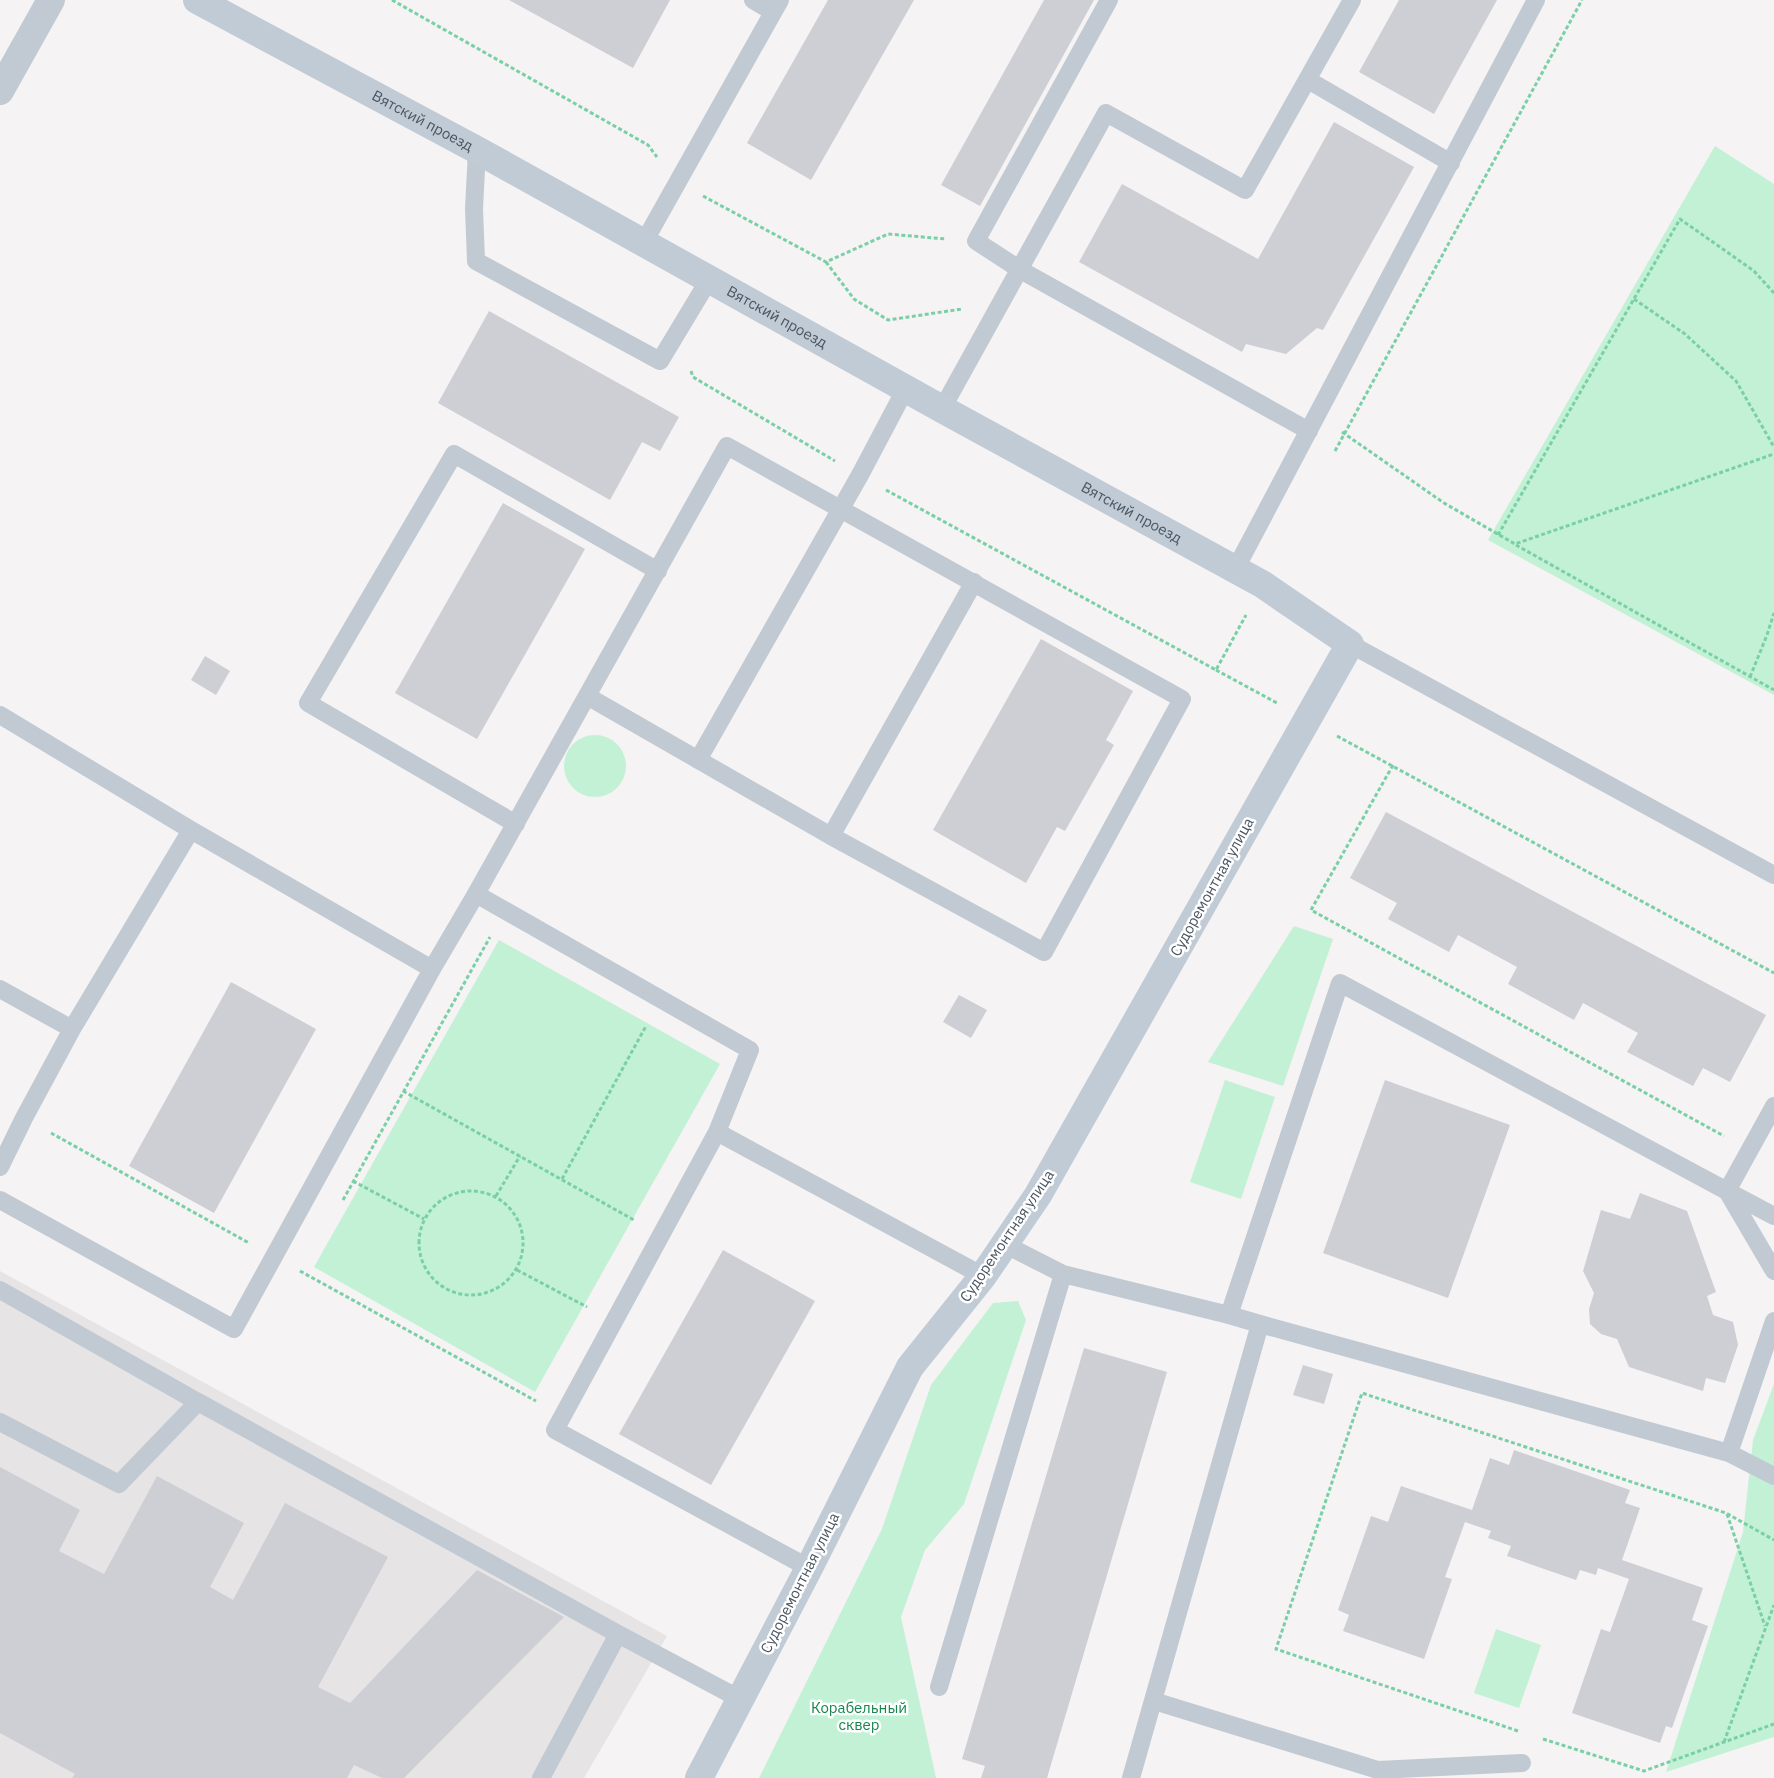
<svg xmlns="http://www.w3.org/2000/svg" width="1774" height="1778" font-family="'IBM Plex Sans',sans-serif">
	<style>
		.education { fill: #e6e4e5 }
		.green { fill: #c3f1d5 }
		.building { fill: #cdcfd5 }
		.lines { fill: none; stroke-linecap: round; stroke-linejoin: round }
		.path { stroke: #7ad0a6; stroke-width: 3; stroke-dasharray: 4 2.5; stroke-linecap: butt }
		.lane { stroke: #c1cad2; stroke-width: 18 }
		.street { stroke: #c1cad2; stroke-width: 28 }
		.secondary { stroke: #c1cbd6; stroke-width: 28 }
		.labels { text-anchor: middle; stroke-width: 5; stroke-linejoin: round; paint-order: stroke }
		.street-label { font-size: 15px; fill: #4a5661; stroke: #fff }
		.park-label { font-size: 15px; fill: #17864f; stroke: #fff }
	</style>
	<rect width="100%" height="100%" fill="#f5f3f3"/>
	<path class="education" d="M0,1271L667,1636L584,1778H0Z"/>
	<path class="green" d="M1715,146L1774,184V695L1488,540Z
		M564 766a31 31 0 1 1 62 0a31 31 0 1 1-62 0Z
		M1294,926L1333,939L1283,1086L1208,1062Z
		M499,940L720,1064L535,1392L314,1267Z
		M1225,1080L1275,1097L1241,1199L1190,1182Z
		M1018,1301L1026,1320L964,1504L925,1550L901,1617L936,1778H759L882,1529L931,1385L993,1303Z
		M1774,1384V1737L1666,1772L1743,1532L1753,1440Z
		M1496,1629L1541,1645L1519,1708L1474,1693Z"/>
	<path class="building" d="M509,0H670L633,68Z
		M828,0H914L811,180L747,143Z
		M1044,0H1094L980,206L941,185Z
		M1399,0H1497L1434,114L1359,72Z
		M1334,122L1414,167L1323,330L1317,328L1286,354L1246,344L1242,352L1079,262L1122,184L1258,259Z
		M489,311L679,417L660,451L642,442L610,500L438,403Z
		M503,503L585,549L477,739L395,693Z
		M1041,639L1133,691L1106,740L1114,745L1065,831L1057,827L1026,883L933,830Z
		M205,656L230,671L216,695L191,680Z
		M1386,812L1766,1015L1730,1082L1703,1068L1693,1086L1627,1052L1638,1033L1583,1003L1574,1020L1508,984L1517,967L1458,935L1449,952L1388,919L1397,903L1350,878Z
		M231,982L316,1029L214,1213L129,1166Z
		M959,995L987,1010L971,1038L943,1022Z
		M1385,1080L1510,1125L1448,1298L1323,1253Z
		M1640,1193L1687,1211L1716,1292L1707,1296L1713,1315L1733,1322L1738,1345L1725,1383L1706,1378L1703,1391L1629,1367L1617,1339L1601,1334L1590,1324L1589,1309L1594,1293L1583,1271L1601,1210L1630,1219Z
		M723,1250L815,1301L711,1485L619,1434Z
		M1084,1348L1167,1372L1047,1778H981L985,1766L962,1759Z
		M1303,1365L1333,1374L1324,1404L1293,1395Z
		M1514,1450L1630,1490L1625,1503L1640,1508L1622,1560L1703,1588L1692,1620L1708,1626L1672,1728L1666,1726L1660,1743L1572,1713L1601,1629L1610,1632L1629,1579L1598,1568L1596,1575L1580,1570L1576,1580L1507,1556L1511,1546L1488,1538L1491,1531L1465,1522L1445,1577L1452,1579L1424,1659L1343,1631L1349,1615L1338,1610L1371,1516L1388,1522L1401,1486L1472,1510L1490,1458L1509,1465Z
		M0,1467L80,1510L59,1551L104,1574L157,1476L244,1523L210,1587L233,1600L285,1503L388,1557L318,1687L350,1703L477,1570L564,1617L404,1778H382L354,1765L347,1778H72L75,1774L0,1733Z"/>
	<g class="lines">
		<path class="path" d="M392,0L648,145L657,157
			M703,196L826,262L888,234L946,239
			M826,262L854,299L888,320L962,309
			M1634,299L1685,334L1736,381L1774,447
			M691,371L693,377L835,461
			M1342,432L1444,503L1515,544L1774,454
			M1335,451L1582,0
			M886,490L1216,670L1246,615
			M1498,535L1680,219L1754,271L1774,293
			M1516,545L1774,690
			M1216,670L1277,703
			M1750,677L1767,635L1774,613
			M1337,736L1774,973
			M1393,765L1311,910L1724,1136
			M403,1091L634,1220
			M51,1133L249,1243
			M562,1179L646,1026
			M353,1181L424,1219
			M419 1243a52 52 0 1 1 104 0a52 52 0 1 1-104 0Z
			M496,1196L520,1156
			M343,1200L490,937
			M517,1270L587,1307
			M300,1271L536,1401
			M1727,1514L1765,1626
			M1518,1731L1276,1649L1362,1393L1726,1513L1774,1540
			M1543,1739L1644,1771L1774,1724
			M1724,1742L1774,1605"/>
		<path class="lane" d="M753,0L773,12
			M1109,0L976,241L1019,269L1309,431
			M1308,80L1451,163
			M477,150L474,209L476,261L660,361L710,278
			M644,242L780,0
			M942,409L1106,113L1245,190L1352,0
			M1235,570L1536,0
			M1350,644L1774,875
			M587,696L831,836
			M0,715L191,830L432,969
			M698,760L860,475L906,388
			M516,824L308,703L454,454L658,571
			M476,894L727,446L1182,699L1044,952L831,836L974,582
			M0,989L72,1029
			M1774,1106L1727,1191L1774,1216
			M0,1167L24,1118L72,1029L191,830
			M0,1200L234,1329L432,969L476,894L750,1050L717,1132
			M1004,1244L1063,1274L1229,1315L1260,1324L1131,1778
			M0,1290L198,1402
			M1229,1315L1340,983L1727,1191L1774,1271
			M1260,1324L1729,1453L1774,1476
			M0,1422L119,1484L198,1402L618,1634L740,1699
			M1729,1453L1774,1321
			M809,1568L555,1430L717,1132L983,1276
			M939,1687L1063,1274
			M1154,1701L1378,1770L1522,1763
			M541,1778L618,1634"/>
		<path class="street" d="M0,91L51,0"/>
		<path class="secondary" id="s1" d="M197,0L477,150L942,409L1262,584L1350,644L1038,1195L983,1276L910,1367L809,1568L699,1778"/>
	</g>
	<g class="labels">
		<g class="street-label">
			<text dy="5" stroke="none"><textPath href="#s1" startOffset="256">Вятский проезд</textPath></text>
			<text dy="5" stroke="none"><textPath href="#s1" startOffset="661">Вятский проезд</textPath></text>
			<text dy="5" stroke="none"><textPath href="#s1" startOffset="1066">Вятский проезд</textPath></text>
			<text transform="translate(1212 887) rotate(-61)" y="5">Судоремонтная улица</text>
			<text transform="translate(1007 1236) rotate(-56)" y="5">Судоремонтная улица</text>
			<text transform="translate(800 1583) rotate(-63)" y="5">Судоремонтная улица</text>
		</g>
		<g class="park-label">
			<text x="859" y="1713">Корабельный<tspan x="859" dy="17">сквер</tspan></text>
		</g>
	</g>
</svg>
